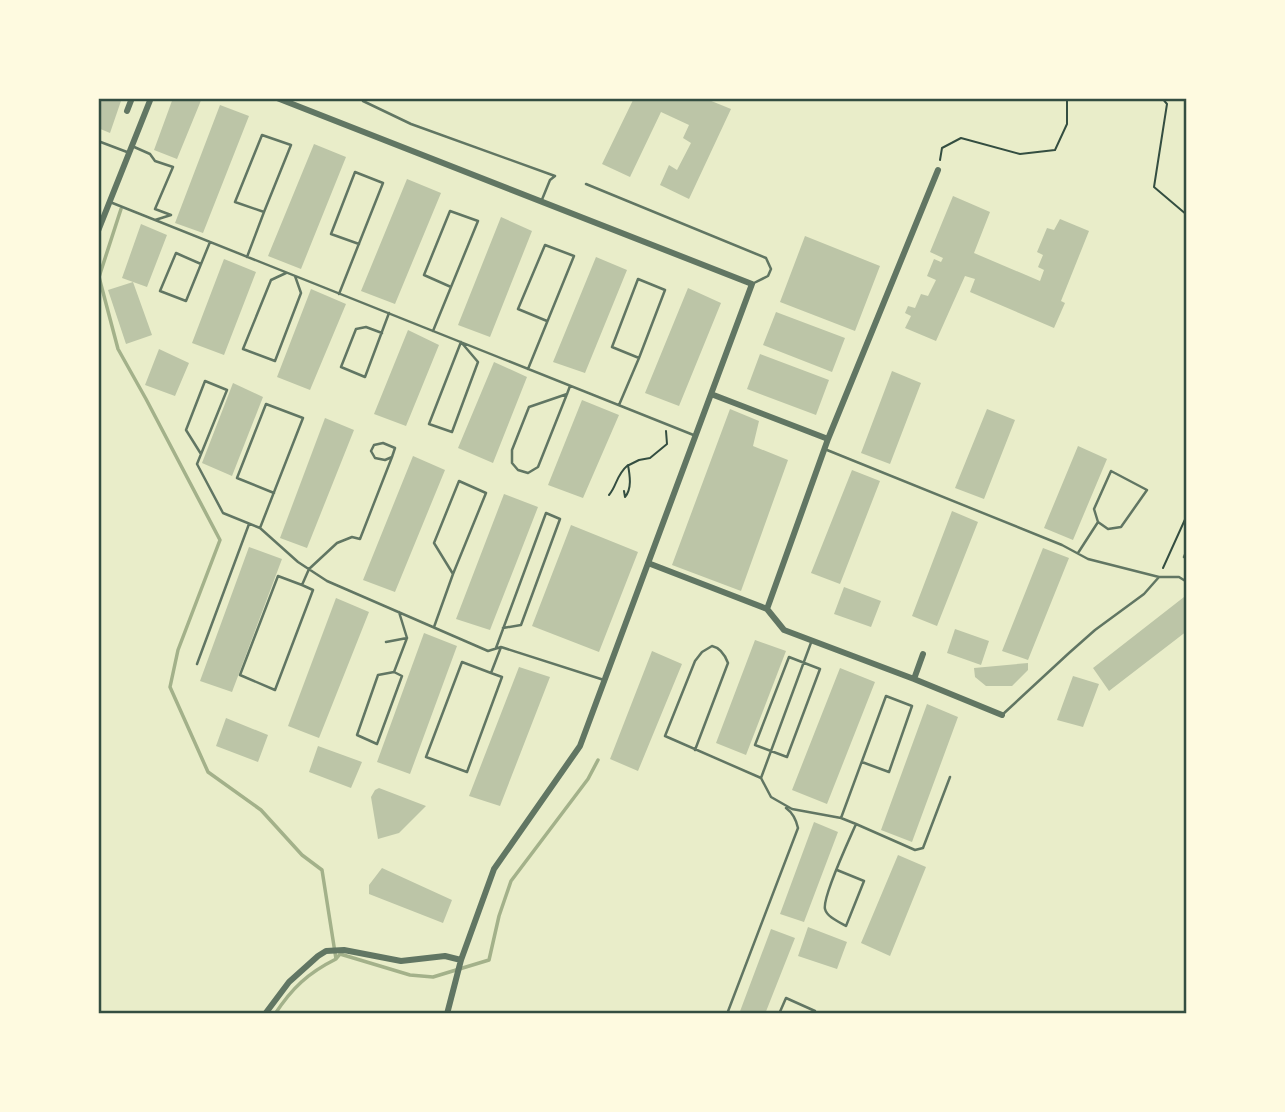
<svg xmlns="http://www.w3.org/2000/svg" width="1285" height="1112" font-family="Arial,sans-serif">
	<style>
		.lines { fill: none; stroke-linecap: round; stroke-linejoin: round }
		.stream { stroke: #a3b18a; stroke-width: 3.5 }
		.building { fill: #bcc5a7 }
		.path { stroke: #344e41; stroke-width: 2 }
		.service { stroke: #617663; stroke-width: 2.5 }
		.minor { stroke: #617663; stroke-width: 6 }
		.neatline { fill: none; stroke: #344e41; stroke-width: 2.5 }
	</style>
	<rect width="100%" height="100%" fill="#e9edc9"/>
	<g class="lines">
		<path class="stream" d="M121,209L99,277L118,349L146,399L220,540L178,650L170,687L208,772L261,810L302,855L322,870L336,959C308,973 292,988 275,1014
			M336,959L340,954L410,975L433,977L489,960L499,916L511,881L588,779L598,760"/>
	</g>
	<path class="building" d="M98,98H122L110,133L98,128Z
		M173,98H202L177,159L154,150Z
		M634,98H704L731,109L689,199L660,185L669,165L677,170L691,143L683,138L689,125L661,112L630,177L602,164Z
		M220,105L249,116L203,233L175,223Z
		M314,144L346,157L301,269L268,256Z
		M407,179L441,193L395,304L361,291Z
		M953,196L990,212L974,253L1040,281L1044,270L1038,267L1043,255L1037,252L1047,228L1054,230L1060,219L1089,231L1061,301L1065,303L1054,328L970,292L975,279L965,276L936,341L905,328L911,316L905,313L908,306L915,308L921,294L928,296L936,280L927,276L934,259L941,262L943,258L930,252Z
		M501,217L532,231L490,337L458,325Z
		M141,224L167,235L147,287L122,278Z
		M805,236L880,266L855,331L780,302Z
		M596,257L627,270L585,373L553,362Z
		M224,259L256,272L224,355L192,343Z
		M133,282L152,335L126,344L108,290Z
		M688,288L721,303L679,406L645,393Z
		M311,289L346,304L310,390L277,377Z
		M776,312L845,338L832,372L763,345Z
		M408,330L439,345L406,426L374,414Z
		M159,349L189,363L175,396L145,385Z
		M760,354L829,380L816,415L747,389Z
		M494,362L527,377L493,463L458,448Z
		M892,371L921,383L890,464L861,453Z
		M233,383L263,397L232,476L202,463Z
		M582,400L619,415L583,498L548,485Z
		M730,409L759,421L753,446L788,460L741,591L672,565Z
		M987,409L1015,420L984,499L955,488Z
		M325,418L354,430L307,548L280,538Z
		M1078,446L1107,459L1073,540L1044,528Z
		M413,456L445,470L395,592L363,580Z
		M852,470L880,481L840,584L811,573Z
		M504,494L538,507L490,630L456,619Z
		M952,511L978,522L937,626L912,616Z
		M571,525L638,552L599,652L532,626Z
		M249,547L282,559L232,692L200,681Z
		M1043,548L1069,558L1028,660L1002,651Z
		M844,587L881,601L871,627L834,614Z
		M1184,597L1187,602V631L1109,691L1093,668Z
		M336,598L369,612L319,738L288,726Z
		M955,629L989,641L981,665L947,653Z
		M424,633L457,646L410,774L377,762Z
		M755,640L786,651L746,755L716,743Z
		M652,651L682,664L638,771L610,759Z
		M1028,663V670L1012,686H986L975,677L974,668Z
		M519,667L550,677L500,806L469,796Z
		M840,668L875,682L827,804L792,790Z
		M1073,676L1099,684L1083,727L1057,720Z
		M927,704L958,717L912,842L881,830Z
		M226,718L268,735L258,762L216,746Z
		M318,746L362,762L351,788L309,772Z
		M379,788L426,806L399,833L378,839L371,797L375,790Z
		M814,822L838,832L804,922L780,914Z
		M898,855L926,867L890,956L861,943Z
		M382,868L452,900L443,923L369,894V885Z
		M808,927L847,942L837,969L798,956Z
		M771,929L795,938L765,1014H739Z"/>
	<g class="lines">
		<path class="path" d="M1162,98L1167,104L1154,187L1187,215
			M940,160L942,148L961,138L1020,154L1055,150L1067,124V98
			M629,465L639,460L650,458L667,444L666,431
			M609,495C617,486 616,475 628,465C630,476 632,489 625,497L624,491
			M1163,568L1187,515"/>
		<path class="service" d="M363,101L411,124L555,176L550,180L541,202
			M98,141L127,152
			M132,146L150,154L155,161L173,167L155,209L171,215L155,220
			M586,184L766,258L771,269L768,276L752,284
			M110,202L696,436
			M247,257L264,212L235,202L262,135L291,145L264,212
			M201,264L176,253L160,291L186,301L210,242
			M286,273L271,280L243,349L275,361L301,293L295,276
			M339,294L383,183L355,172L331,234L359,244
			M433,331L478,221L450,211L424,275L451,287
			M382,333L366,327L356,329L341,367L365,377L389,313
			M461,342L478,362L452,432L429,424Z
			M528,369L574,256L545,245L518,309L547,321
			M567,394L529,407L512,450V463L518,470L528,473L538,467L567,394L570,386
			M619,405L639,358L612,347L638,279L665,290L639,358
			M827,450L1062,545L1088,559L1159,577L1144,594L1095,630L1069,653L1002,715
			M201,454L186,430L205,381L227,390L197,464L223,513L260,528L298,562L327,581L488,651L501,647L604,680
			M260,528L303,418L266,404L237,478L274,493
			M1187,550L1184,557L1187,558
			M1078,553L1098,522L1094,509L1111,471L1147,490L1121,527L1108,529L1098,522
			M1159,577H1179L1187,582
			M302,585L313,590L275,690L240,675L278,576L302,585L309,569L337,543L352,537L360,539L392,457L385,460L375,458L371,451L374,445L383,443L395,448L392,457
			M434,627L453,574L434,543L459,481L486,493L453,574
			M386,642L407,638L399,612
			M496,648L546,513L560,519L521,625L503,628
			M789,657L820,669L787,757L755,745Z
			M197,664L249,524
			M394,672L402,676L377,744L357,735L378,675L394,672L407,638
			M491,673L502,677L467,772L426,757L462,662L491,673L501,647
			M695,750L728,663C725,655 721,648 712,646L702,652L695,661L665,736L761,778L812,640
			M761,778L771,797L792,809L841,818L856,824C850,838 822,897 825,909C827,917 839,922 846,926L864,881L837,870
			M841,818L886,696L912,706L889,772L862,762
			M856,824L915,850L923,848L950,777
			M727,1014L798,828C796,819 793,813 786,808
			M779,1014L786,998L815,1011L814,1014"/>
		<path class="minor" d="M277,98L752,284L580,746L494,869L461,960L447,1014
			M127,111L132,98
			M98,231L151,98
			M711,394L828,439
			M648,563L767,609L828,439L938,170
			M767,609L784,630L914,679L1002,715
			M914,679L923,654
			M265,1014L289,982L318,956L326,951L344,950L401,961L445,956L461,960"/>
	</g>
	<rect width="1285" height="1112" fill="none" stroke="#fefae0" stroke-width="200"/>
	<rect x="100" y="100" width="1085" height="912" class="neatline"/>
</svg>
